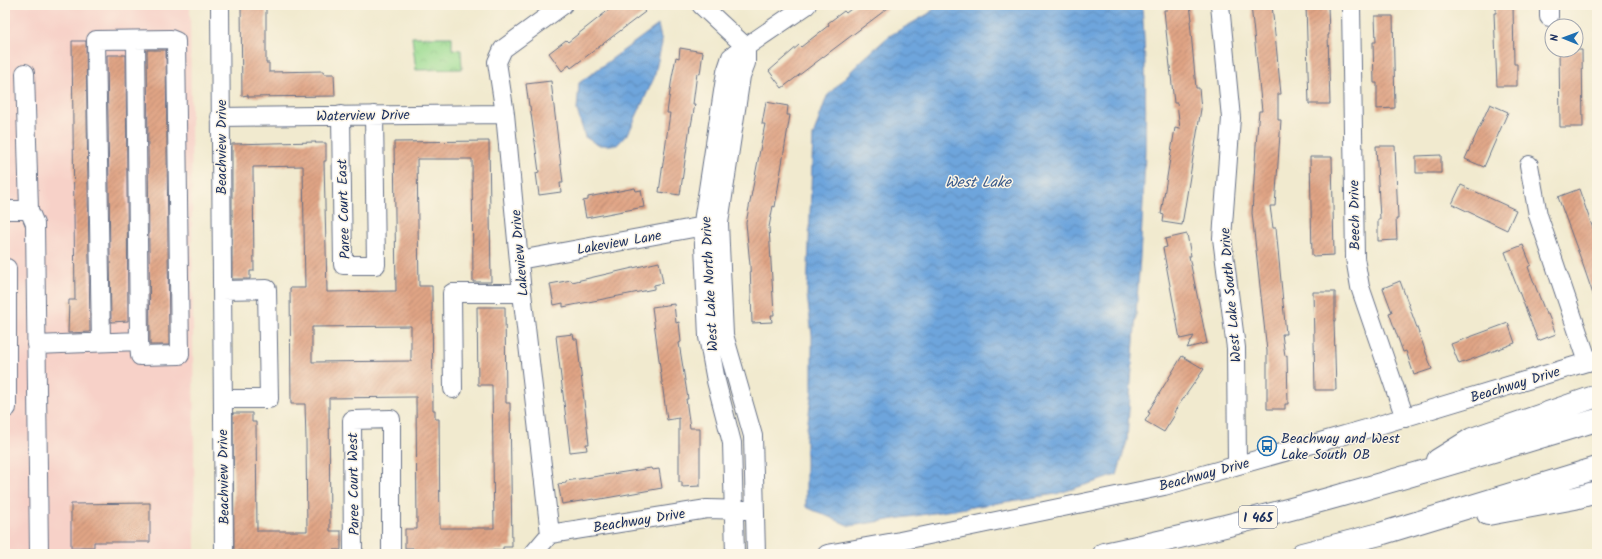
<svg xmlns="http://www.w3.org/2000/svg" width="1602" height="559" font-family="Kalam,sans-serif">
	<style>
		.built { fill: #f7d1c8 }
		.park { fill: url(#park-crowns); stroke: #5b8678 }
		.water { fill: url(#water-waves); stroke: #446a9d }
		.building { fill: url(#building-hatch); fill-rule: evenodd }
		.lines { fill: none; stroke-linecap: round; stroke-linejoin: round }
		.minor-casing { stroke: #667086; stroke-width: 20 }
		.highway-casing { stroke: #667086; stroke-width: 24 }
		.minor { stroke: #fff; stroke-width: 18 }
		.highway { stroke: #fff; stroke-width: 22 }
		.labels { text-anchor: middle; stroke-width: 3; stroke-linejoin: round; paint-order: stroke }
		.shield { fill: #fcf5e5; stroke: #5e6a86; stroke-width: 1 }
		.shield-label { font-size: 13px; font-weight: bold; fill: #1b2f5e }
		.street-label { font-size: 14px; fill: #1b2f5e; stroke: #fcf5e5 }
		.poi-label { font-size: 14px; fill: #1b2f5e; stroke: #fcf5e5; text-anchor: start }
		.water-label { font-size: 15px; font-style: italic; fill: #38588a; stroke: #fcf5e5 }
	</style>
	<defs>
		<pattern id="park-crowns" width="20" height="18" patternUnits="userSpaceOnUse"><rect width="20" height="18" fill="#9bdc92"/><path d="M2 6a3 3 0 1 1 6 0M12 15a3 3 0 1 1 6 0" fill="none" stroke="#85bd80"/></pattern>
		<pattern id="water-waves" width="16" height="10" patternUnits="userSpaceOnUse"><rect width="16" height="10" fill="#6ea5dc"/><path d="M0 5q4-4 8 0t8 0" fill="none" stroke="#5a87b6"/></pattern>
		<pattern id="building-hatch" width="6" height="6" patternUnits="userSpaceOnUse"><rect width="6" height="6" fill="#e0a485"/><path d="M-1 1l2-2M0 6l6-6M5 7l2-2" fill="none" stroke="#b58670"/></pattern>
	</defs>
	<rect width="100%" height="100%" fill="#fcf5e5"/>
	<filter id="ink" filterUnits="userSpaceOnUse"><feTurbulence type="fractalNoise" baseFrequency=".025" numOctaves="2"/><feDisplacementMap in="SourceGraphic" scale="8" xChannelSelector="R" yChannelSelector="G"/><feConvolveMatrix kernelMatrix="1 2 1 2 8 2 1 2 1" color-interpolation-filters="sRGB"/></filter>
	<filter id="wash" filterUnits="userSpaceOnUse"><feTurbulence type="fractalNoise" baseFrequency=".012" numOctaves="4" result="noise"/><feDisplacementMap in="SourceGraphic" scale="16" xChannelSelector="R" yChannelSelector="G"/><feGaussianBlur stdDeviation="0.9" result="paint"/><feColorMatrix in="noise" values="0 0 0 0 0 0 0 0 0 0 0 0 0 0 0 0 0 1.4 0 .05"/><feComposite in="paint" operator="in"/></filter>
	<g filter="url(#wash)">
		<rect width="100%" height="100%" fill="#f1eacf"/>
		<path class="built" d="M5,5H190L195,554H5Z"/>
		<path class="park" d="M412,37H452V49L461,50L462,69L416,70Z"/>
		<path class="water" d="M938,5H1142C1153,150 1136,296 1127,441L1117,475L1056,494L850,526L806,507V436L812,391V335L807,295L813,136L827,96L859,63L889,36L928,14Z
			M658,25L662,43L654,78L629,132L617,145H598L585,137L577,110L579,83Z"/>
		<g id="blocks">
			<path class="building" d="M241,5H266V63H269V72L324,71V74H334L335,96L248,97V95L242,96Z
				M615,5H639L645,12L571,68L569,65L562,71L549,53L566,40L568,42Z
				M856,5H892L782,88L769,71L799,45L801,47L829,25L828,23L844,11L846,13Z
				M1167,5H1190L1192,20L1190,21L1196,88H1199L1201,109L1182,225L1163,222L1164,215L1161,214L1175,128L1180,129L1177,103H1174L1166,30L1164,10H1167Z
				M1251,5H1272L1281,94H1278V120H1281L1275,206H1270L1273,228H1276L1286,334H1282L1285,356L1287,355L1288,404H1285V409H1267V351L1252,213L1256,145L1259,111H1262Z
				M1496,5H1513L1514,64H1517V86H1497L1494,13H1496Z
				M1306,6H1328L1329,35H1328L1330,104H1309Z
				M1375,16H1393L1395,108L1377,109V83H1374L1373,42H1376Z
				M72,41H86L90,332L68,333L69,300H75Z
				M680,48L703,52L700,74L697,73L693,104H695L691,126H690L680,195L659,192L670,113H667L672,77L676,57L679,58Z
				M147,50H166L169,345H150Z
				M1559,50H1582L1583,127H1560Z
				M107,55H126L128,321L111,322Z
				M551,81L563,183H560L561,192L539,195L536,173L539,172L530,106H529L526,84Z
				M766,102L788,106L787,115H790L775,207L773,206L769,227L774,315H771L772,322L752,323L750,265L746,223L765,124H762Z
				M1490,104L1508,112L1484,167L1465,159Z
				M489,141L491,282H473L472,159H417L419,286H432L433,410H435V419H439L440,528H494L492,385H478L477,307H505L506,403H510L512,547H503V550L468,551H413V548H405V529H417L416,397H412L329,398L330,531H341V550H334V553L263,554H243V551H234L233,413H252V422H256L257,531H307L306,441L305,404H291L290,288H305L303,166L253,167L254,271H250V279H232V144L316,142L315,143H326V161H324L327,292L396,291L394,142ZM411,326V361L312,362V327Z
				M1376,146H1395L1398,219H1396L1397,240L1378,241V219H1380Z
				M1441,155V173H1416V156Z
				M1310,157H1332L1334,255L1312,256Z
				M1461,185L1516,210L1507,230L1452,204Z
				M635,188L636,191L641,190L644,207L586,218L583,201L588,200V197Z
				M1579,189L1597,240V303H1596L1582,262L1558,197Z
				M1187,234L1191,256H1189L1207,343L1187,348L1194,336L1180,339L1163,248L1167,247L1165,239Z
				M1523,245L1531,265L1528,267L1546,314H1548L1556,334L1538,341L1511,271H1512L1505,252Z
				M659,262L663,283L654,285V289L563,307V303L554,305L550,284L571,280L572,282Z
				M1400,281L1432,369L1414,375L1406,351L1403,352L1389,313L1392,312L1383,288Z
				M1313,292H1335V321H1334L1336,390H1315Z
				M674,304L676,323L679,322L681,342L679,343L688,399H686L690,428H700V486L682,487V482H679V418L667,420L652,307Z
				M1508,323L1515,343L1459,364L1451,344Z
				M573,334L574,339H577L589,444H586L587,450L570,452L556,336Z
				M1182,356L1204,369L1174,412L1176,413L1164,432L1145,421L1150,413L1148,412Z
				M651,468L652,470L659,469L662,488L595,500L594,499L562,504L558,484L566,483V481Z
				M150,503V542H94V547H71V504Z"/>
		</g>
	</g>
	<g filter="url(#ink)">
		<use href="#blocks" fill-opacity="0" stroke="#667086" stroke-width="1"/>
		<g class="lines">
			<defs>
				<path id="minor" d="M220,5L224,554
					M701,5L746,47
					M1220,5L1231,118L1222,238L1236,348L1237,465
					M1351,5L1355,258L1360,287L1405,418
					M1549,5V17
					M136,40L139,341
					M746,47V63L741,76L719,223L724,335L753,436L756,554
					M341,115L343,265H376L374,115
					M220,117L505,114
					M1529,165L1538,215L1588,362
					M5,210H29L25,73
					M29,210L35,224L39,554
					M519,260L715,224
					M222,290L267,289L269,399H223
					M36,345L139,341L140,356L180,355L176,41L171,39L96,40L101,342
					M453,389L452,293H522
					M5,408H7V268
					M550,534L522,293L505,114L497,62L503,49L563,5
					M355,554L353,551L352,420L391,419V554
					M533,554L550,534L707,509L746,510
					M735,554L732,443L716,381L708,337L703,222L726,72L731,57L807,5
					M827,554L900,541L1164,486L1366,429L1597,359"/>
				<path id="highway" d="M1438,460L1472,439L1597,396
					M1488,514L1575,498L1597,492
					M1104,554C1271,519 1434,469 1597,420
					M1302,554L1380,534L1597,468"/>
			</defs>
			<use href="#minor" class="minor-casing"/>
			<use href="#highway" class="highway-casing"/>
			<use href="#minor" class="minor"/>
			<use href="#highway" class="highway"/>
		</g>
	</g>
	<defs>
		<symbol id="bus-ring" viewBox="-11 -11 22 22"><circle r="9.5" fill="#fcf5e5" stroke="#1f6fb2" stroke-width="1.5"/><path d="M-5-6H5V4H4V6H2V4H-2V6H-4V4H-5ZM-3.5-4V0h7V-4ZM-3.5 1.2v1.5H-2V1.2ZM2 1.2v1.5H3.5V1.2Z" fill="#1f6fb2"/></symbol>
	</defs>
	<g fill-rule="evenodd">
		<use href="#bus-ring" x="1256" y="435" width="22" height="22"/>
	</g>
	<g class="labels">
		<rect class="shield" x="1239" y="506" width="38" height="22" rx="3"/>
		<g class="shield-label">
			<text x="1258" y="522">I 465</text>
		</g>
		<g class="street-label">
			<text transform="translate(363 115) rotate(-1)" y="5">Waterview Drive</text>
			<text transform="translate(221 147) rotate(-90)" y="5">Beachview Drive</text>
			<text transform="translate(343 209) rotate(-92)" y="5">Paree Court East</text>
			<text transform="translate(1354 215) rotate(-91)" y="5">Beech Drive</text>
			<text transform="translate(619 242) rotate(-10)" y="5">Lakeview Lane</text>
			<text transform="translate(519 253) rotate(-95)" y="5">Lakeview Drive</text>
			<text transform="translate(709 284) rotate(-93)" y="5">West Lake North Drive</text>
			<text transform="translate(1230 295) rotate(-95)" y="5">West Lake South Drive</text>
			<text transform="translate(1515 384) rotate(-17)" y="5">Beachway Drive</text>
			<text transform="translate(1204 474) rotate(-15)" y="5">Beachway Drive</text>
			<text transform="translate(223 477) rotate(-91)" y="5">Beachview Drive</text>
			<text transform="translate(353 484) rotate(-91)" y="5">Paree Court West</text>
			<text transform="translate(639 520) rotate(-9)" y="5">Beachway Drive</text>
		</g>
		<g class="poi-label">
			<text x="1281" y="443">Beachway and West<tspan x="1281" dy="16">Lake South OB</tspan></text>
		</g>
		<g class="water-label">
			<text x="978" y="187">West Lake</text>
		</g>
	</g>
	<rect width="1602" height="559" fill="none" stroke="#fcf5e5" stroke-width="20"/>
	<g transform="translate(1564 38) rotate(271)"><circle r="19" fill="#fcf5e5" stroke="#a2a6af"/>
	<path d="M0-3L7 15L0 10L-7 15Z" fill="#1f6fb2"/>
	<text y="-6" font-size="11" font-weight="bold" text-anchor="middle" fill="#1b2f5e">N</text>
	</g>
</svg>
